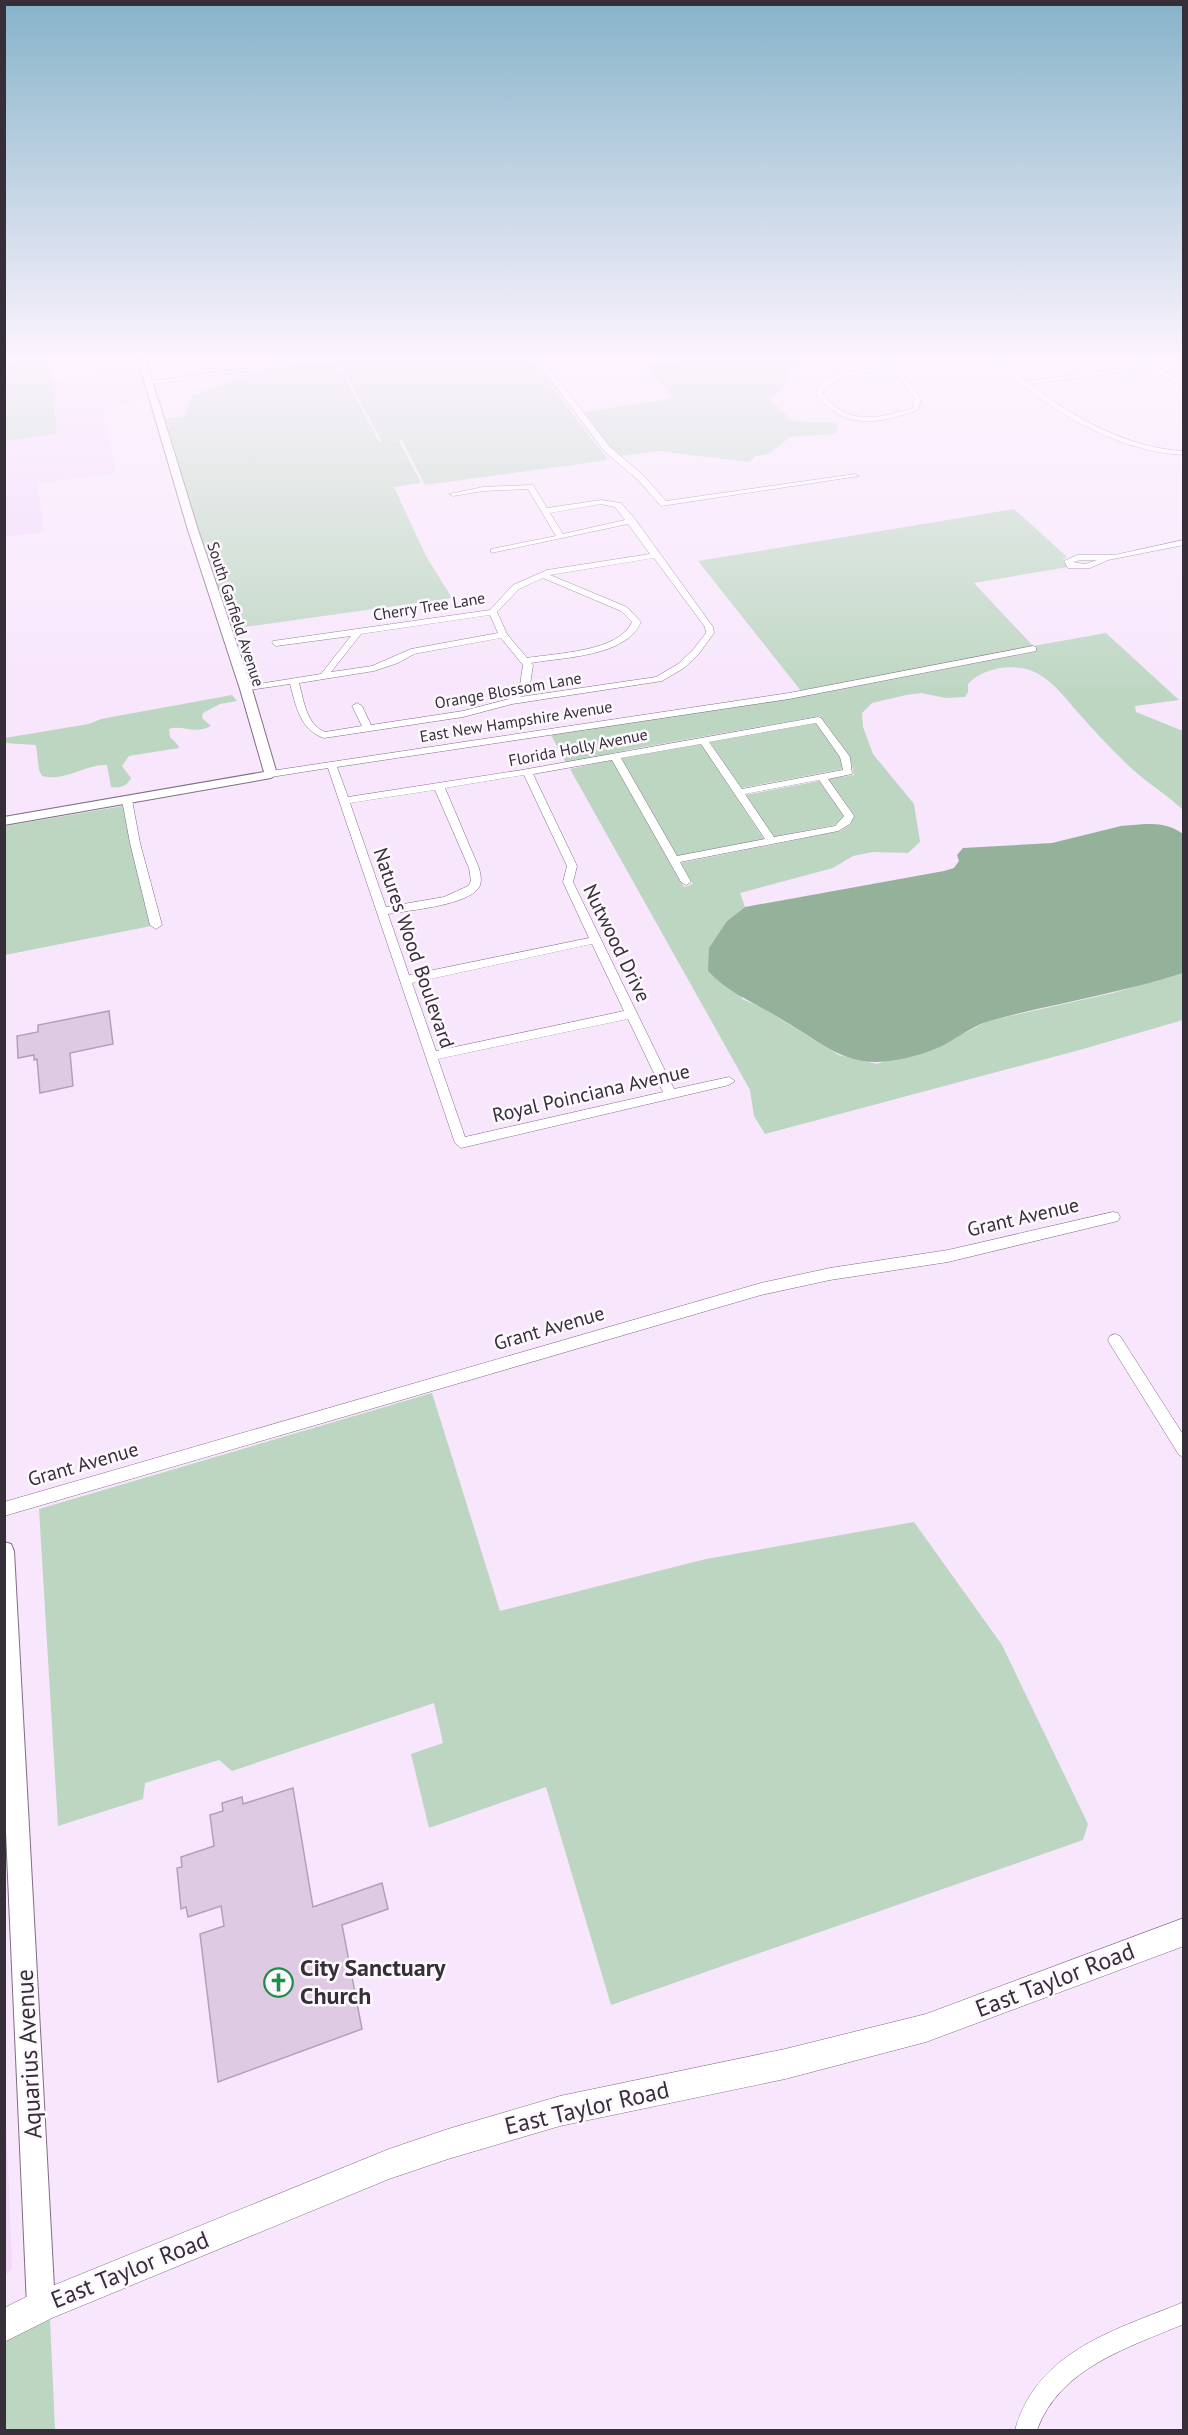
<svg xmlns="http://www.w3.org/2000/svg" width="1188" height="2435" font-family="'PT Sans',sans-serif">
	<style>
		.built { fill: #f3d8fa }
		.green { fill: #bcd6c1 }
		.water { fill: #94b19a }
		.building { fill: #dfcae4; stroke: #b49fb9; stroke-width: 1.5 }
		.lines { fill: none; stroke-linecap: round; stroke-linejoin: round }
		.minor-casing { stroke: #806d85; stroke-width: 1 }
		.tertiary-casing { stroke: #806d85; stroke-width: 2 }
		.secondary-casing { stroke: #806d85; stroke-width: 1 }
		.minor { fill: #fff; fill-rule: evenodd }
		.tertiary { fill: #fff; fill-rule: evenodd }
		.secondary { fill: #fff; fill-rule: evenodd }
		.labels { text-anchor: middle; stroke-width: 5; stroke-linejoin: round; paint-order: stroke }
		.far-street-label { font-size: 16px; fill: #362e38; stroke: #fdf8fe }
		.street-label { font-size: 20px; fill: #362e38; stroke: #fdf8fe }
		.near-poi-label { font-size: 24px; font-weight: bold; fill: #362e38; stroke: #fdf8fe; text-anchor: start }
		.near-street-label { font-size: 24px; fill: #362e38; stroke: #fdf8fe }
	</style>
	<rect width="100%" height="100%" fill="#f8e6fc"/>
	<path class="built" d="M142,369L150,397L133,399L134,403L103,407L116,473L38,483L44,532L5,537L4,441L57,434L52,379Z
		M5,2096L12,2268L5,2277H4Z"/>
	<path class="green" d="M48,360L52,379L57,434L5,441V361Z
		M339,360H531L608,460L425,485L402,440L382,442Z
		M679,360H820L789,367C788,385 785,391 769,398L792,421L836,423L838,429L834,434L790,437L769,454L756,456L749,462L658,451L620,456L610,448L584,412L674,398L645,365Z
		M336,361L379,442L399,441L421,483L394,487L426,556L452,598L230,629L200,538L166,419L185,416L192,396L257,371Z
		M1014,509L1067,557L1063,560L1068,567L974,583L1033,646L1106,633L1179,700L1135,706L1136,712L1183,731V810C1166,794 1147,783 1130,767C1113,751 1097,734 1082,717C1068,702 1058,686 1040,675C1019,662 985,666 968,684V692L965,697L946,698L921,693L906,695L872,703L862,713L863,727L873,754L914,804L920,842L908,853L873,852L853,856L833,868L740,893L745,907L727,921L742,999L761,1007L839,1055L877,1064L965,1033L988,1021L1113,993L1183,973V1020L1083,1049L765,1134L754,1116L750,1090L570,769L612,760L684,887L693,884L681,863L840,831L851,824L854,815L828,779L854,775L850,757L820,716L632,749L566,763L551,735L801,691L698,561Z
		M232,695L237,701L220,704L203,713L202,718L211,726C194,735 182,724 169,729L170,737L178,745L179,748L129,756L122,766L131,778C126,787 121,788 111,787L107,765C84,764 66,782 42,776L39,770L36,745L5,743V738L89,724L101,719Z
		M816,723L841,757L843,769L741,788L710,742Z
		M701,744L764,839L677,856L621,758Z
		M819,781L844,815L841,820L835,825L773,837L745,795Z
		M123,806L151,926L5,955V826Z
		M432,1393L500,1611L706,1559L914,1522L1002,1645L1088,1824L1083,1840L611,2005L546,1787L429,1828L411,1754L443,1743L434,1703L232,1771L219,1760L145,1783L143,1799L58,1826L39,1509Z
		M50,2319L55,2430H5L4,2342Z"/>
	<path class="water" d="M1145,824C1161,824 1171,825 1183,834V973C1121,993 1056,1003 993,1020C969,1026 950,1045 927,1052C851,1077 837,1051 776,1016C750,1000 730,994 708,971L709,948L727,921L745,907L944,871L954,868L959,861L957,855L963,848L1052,843L1121,826Z"/>
	<path class="building" d="M109,1011L113,1044L70,1053L73,1086L40,1093L37,1059L34,1060V1055L18,1058L17,1036L38,1032V1025Z
		M293,1788L313,1907L382,1883L388,1909L342,1925L362,2029L218,2082L200,1934L224,1926L221,1906L188,1917L186,1907L181,1909L177,1868L182,1867L181,1857L214,1846L210,1815L223,1811L222,1803L242,1797L243,1804Z"/>
	<g class="lines">
		<defs>
			<path id="minor" d="M307,360H329L149,384L146,382Z
				M536,360H543L610,447L644,476L666,501L855,474L859,476L661,506L638,480L604,451Z
				M885,360H892L921,398L918,410C879,424 843,431 816,393C823,370 869,369 889,366ZM892,369L915,398L913,408C878,419 847,426 822,393L823,390L842,377Z
				M993,360H1001L1027,381L1144,365L1141,362L1146,361L1184,382V387L1150,368L1031,384C1073,418 1128,448 1184,451V455C1112,451 1044,407 993,360Z
				M530,485H533L547,508L601,500L621,503L635,519L713,627L714,633L698,655L684,668L662,681L512,704L463,717L324,738C300,730 296,706 290,684L243,691L241,689L246,686L321,674L351,636L276,646L272,643L273,641L490,610L513,585L547,570L650,554L628,524L491,553V549L556,536L528,489L483,491L453,496L449,494L483,487ZM601,504L615,507L625,520L563,534L550,513ZM654,558L705,627L706,633L692,651L678,664L656,677L520,697L530,685L533,665L531,663C564,657 626,657 641,622L627,607L550,575ZM543,578L621,611L632,622C619,652 556,653 527,658L507,634L497,612L519,589ZM490,615L498,633L411,649L372,666L331,672L361,634ZM501,638L523,665L520,685L509,699L463,711L371,725L362,706L357,703L352,706L362,726L325,732C306,724 304,701 299,683L374,671L398,663L414,654Z
				M1184,540V545L1108,560L1090,568H1068L1064,561L1077,555H1114ZM1081,560H1097L1085,564L1073,562Z
				M1033,646L1036,647V651L789,699L337,767L348,797L522,770L818,717L821,718L850,757L852,774L828,779L854,816L850,824L838,831L680,862L691,882L686,885L681,882L612,760L533,774L577,866L573,882L674,1089L729,1077L735,1081L729,1085L461,1148L455,1143L328,768L271,777L266,774L271,771L789,693ZM816,723L840,757L843,770L742,789L709,742ZM701,744L765,839L677,856L621,758ZM524,775L567,866L563,882L589,938L409,975L388,914C411,910 459,906 476,891C483,885 481,876 479,868L445,788ZM819,780L844,816L835,826L774,837L745,794ZM435,790L469,868L471,881L468,886L444,897L386,907L350,803ZM592,944L624,1011L436,1051L412,983ZM628,1019L663,1092L465,1137L438,1059Z
				M127,797L132,800L140,843L162,925L156,929L150,925L130,843L122,800Z
				M1113,1212L1118,1213L1120,1217L1118,1221L948,1262L830,1280L761,1295L4,1516V1502L761,1283L830,1268L948,1250Z
				M1115,1334L1120,1336L1184,1436V1457L1179,1455L1110,1344L1108,1340L1110,1336Z
				M1184,2302V2324C1127,2348 1060,2368 1037,2430H1015C1037,2351 1115,2330 1184,2302Z"/>
			<path id="tertiary" d="M138,360H146L198,530L252,689L277,774L271,778L4,825V817L264,772L240,689L188,530Z
				M4,1542L11,1544L14,1551L55,2306L51,2316L41,2320L31,2316L27,2306L4,1787Z"/>
			<path id="secondary" d="M1184,1918V1946L926,2042L785,2079L560,2126L448,2159L389,2179L52,2318L4,2342V2308L30,2295L389,2149L448,2129L560,2096L785,2049L926,2014Z"/>
		</defs>
		<use href="#minor" class="minor-casing"/>
		<use href="#tertiary" class="tertiary-casing"/>
		<use href="#secondary" class="secondary-casing"/>
		<use href="#minor" class="minor"/>
		<use href="#tertiary" class="tertiary"/>
		<use href="#secondary" class="secondary"/>
	</g>
	<linearGradient id="sky" x2="0" y2="1"><stop stop-color="#86b3c9"/><stop offset="0.51" stop-color="#fcf4fe"/><stop offset="1" stop-color="#fcf4fe" stop-opacity="0"/></linearGradient>
	<rect width="1188" height="701" fill="url(#sky)"/>
	<defs>
		<symbol id="church-ring" viewBox="-11 -11 22 22"><circle r="9.5" fill="#fdf8fe" stroke="#1c8f49" stroke-width="1.5"/><path d="M-1.2-6h2.4v3.5h3.3v2.4h-3.3V6h-2.4V-.1h-3.3v-2.4h3.3Z" fill="#1c8f49"/></symbol>
	</defs>
	<g fill-rule="evenodd">
		<use href="#church-ring" x="262" y="1966" width="33" height="33"/>
	</g>
	<g class="labels">
		<g class="far-street-label">
			<text transform="translate(429 606) rotate(-9)" y="6">Cherry Tree Lane</text>
			<text transform="translate(236 614) rotate(72)" y="6">South Garfield Avenue</text>
			<text transform="translate(508 690) rotate(-10)" y="6">Orange Blossom Lane</text>
			<text transform="translate(516 721) rotate(-9)" y="6">East New Hampshire Avenue</text>
			<text transform="translate(578 747) rotate(-11)" y="6">Florida Holly Avenue</text>
		</g>
		<g class="street-label">
			<text transform="translate(617 943) rotate(64)" y="7">Nutwood Drive</text>
			<text transform="translate(414 948) rotate(71)" y="7">Natures Wood Boulevard</text>
			<text transform="translate(591 1093) rotate(-13)" y="7">Royal Poinciana Avenue</text>
			<text transform="translate(1023 1217) rotate(-13)" y="7">Grant Avenue</text>
			<text transform="translate(549 1328) rotate(-16)" y="7">Grant Avenue</text>
			<text transform="translate(83 1464) rotate(-16)" y="7">Grant Avenue</text>
		</g>
		<g class="near-poi-label">
			<text x="300" y="1976">City Sanctuary<tspan x="300" dy="28">Church</tspan></text>
		</g>
		<g class="near-street-label">
			<text transform="translate(1055 1980) rotate(-21)" y="8">East Taylor Road</text>
			<text transform="translate(29 2054) rotate(-93)" y="8">Aquarius Avenue</text>
			<text transform="translate(587 2108) rotate(-13)" y="8">East Taylor Road</text>
			<text transform="translate(130 2270) rotate(-22)" y="8">East Taylor Road</text>
		</g>
	</g>
	<rect width="1188" height="2435" fill="none" stroke="#362e38" stroke-width="12"/>
</svg>
